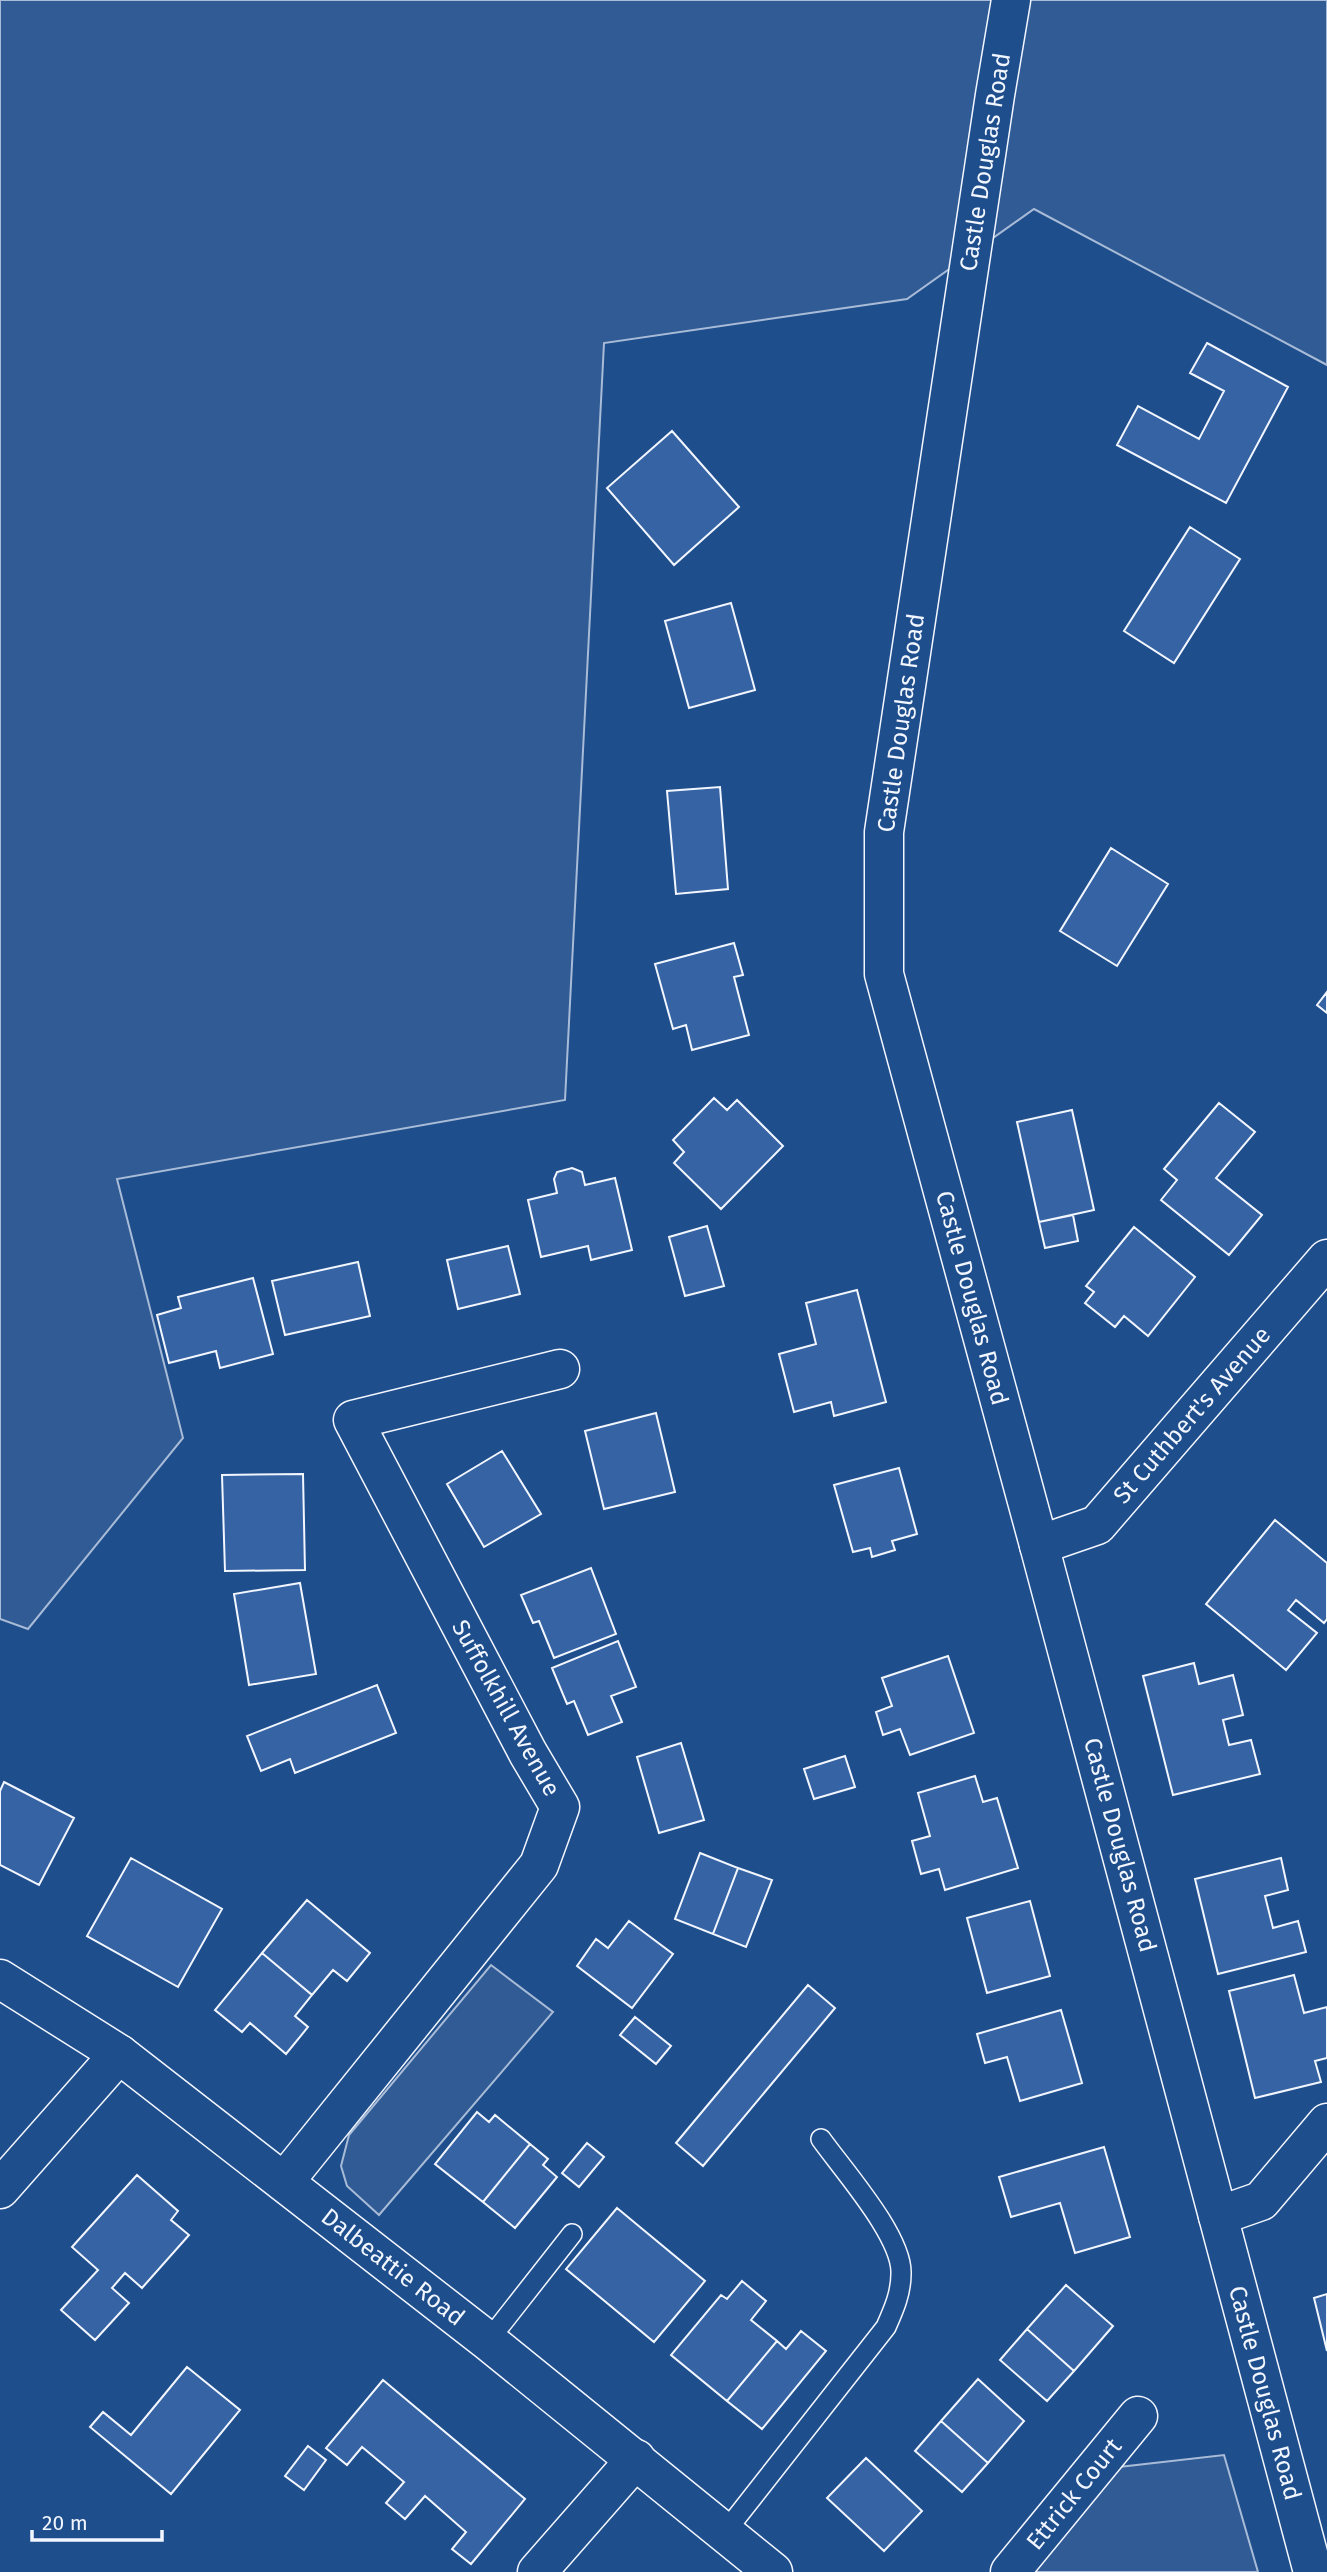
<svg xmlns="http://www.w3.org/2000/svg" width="1327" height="2572" font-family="'Fira Sans',sans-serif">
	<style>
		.built { fill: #305b95; stroke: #a8bbd7; stroke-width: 2 }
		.building { fill: #3563a3; stroke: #f2f6ff; stroke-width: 2 }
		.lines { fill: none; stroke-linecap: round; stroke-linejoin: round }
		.lane-casing { stroke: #f2f6ff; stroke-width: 22 }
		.street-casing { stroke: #f2f6ff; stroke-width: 41 }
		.primary-casing { stroke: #f2f6ff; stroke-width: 41 }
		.lane { stroke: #1f4e8c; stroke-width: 19 }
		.street { stroke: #1f4e8c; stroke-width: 38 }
		.primary { stroke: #1f4e8c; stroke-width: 38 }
		.labels { text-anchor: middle; stroke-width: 5; stroke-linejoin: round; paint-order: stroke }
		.street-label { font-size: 24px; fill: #f2f6ff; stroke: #1f4e8c }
	</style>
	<rect width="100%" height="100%" fill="#1f4e8c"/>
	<path class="built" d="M0,0H1327V365L1034,209L907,299L604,343L565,1100L117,1179L183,1438L28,1629L0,1619Z
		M491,1965L553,2012L379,2215L347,2186L341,2166L349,2135Z
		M1224,2455L1258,2572H1033L1119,2467Z"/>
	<path class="building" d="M1207,343L1288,387L1226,503L1117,445L1138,406L1199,439L1224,391L1190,373Z
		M672,431L739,507L674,565L607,488Z
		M1190,527L1240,559L1174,663L1124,631Z
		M731,603L755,690L689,708L665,621Z
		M720,787L728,889L676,894L667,791Z
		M1111,848L1168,884L1117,966L1060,931Z
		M734,943L743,975L734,977L749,1035L692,1050L686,1025L673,1029L655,964Z
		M1327,992V1013L1317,1005Z
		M714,1098L727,1110L737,1100L783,1146L721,1209L674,1163L684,1152L673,1140Z
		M1219,1103L1255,1132L1216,1178L1262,1215L1229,1255L1161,1200L1177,1180L1164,1169Z
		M1072,1110L1094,1210L1039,1222L1017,1122Z
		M572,1168L582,1172L585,1185L615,1178L632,1250L591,1260L588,1246L541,1257L528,1200L557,1193L554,1179L557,1172Z
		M1073,1215L1078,1241L1045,1248L1039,1222Z
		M707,1226L724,1286L685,1296L669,1237Z
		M1134,1227L1195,1277L1148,1336L1124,1316L1115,1327L1085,1303L1094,1292L1086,1286Z
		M508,1246L520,1294L458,1309L447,1260Z
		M358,1262L370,1316L285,1335L272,1281Z
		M253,1278L273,1354L220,1368L216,1351L169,1363L157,1315L181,1308L178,1297Z
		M857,1290L886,1402L834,1416L831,1402L794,1412L779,1354L816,1344L806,1303Z
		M656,1413L675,1492L604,1509L585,1431Z
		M502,1451L541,1514L484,1547L447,1484Z
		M899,1468L917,1534L892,1541L895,1550L872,1557L870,1548L853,1552L834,1485Z
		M303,1474L305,1570L225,1571L222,1475Z
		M1275,1520L1327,1563V1619L1324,1623L1296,1600L1288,1610L1317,1633L1286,1670L1206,1604Z
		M591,1568L616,1634L554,1658L539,1621L533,1623L521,1595Z
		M300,1583L316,1674L249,1685L234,1594Z
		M618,1641L636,1687L611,1696L622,1722L588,1735L574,1701L567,1704L552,1668Z
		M948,1656L974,1733L910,1755L900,1729L883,1735L876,1712L892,1706L882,1678Z
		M1194,1663L1199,1684L1233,1675L1243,1715L1223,1720L1229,1745L1251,1740L1260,1774L1173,1795L1143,1676Z
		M377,1685L396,1733L295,1773L290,1759L261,1771L247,1736Z
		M681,1743L704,1820L659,1833L637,1757Z
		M845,1756L855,1787L814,1799L804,1769Z
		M975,1776L983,1802L997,1798L1018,1868L945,1890L939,1869L921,1874L912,1841L930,1836L918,1793Z
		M4,1782L74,1818L39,1885L0,1865V1791Z
		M700,1853L738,1868L713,1934L675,1919Z
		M131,1858L222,1909L178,1987L87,1936Z
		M1281,1858L1288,1890L1265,1896L1273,1928L1298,1921L1306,1952L1218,1974L1195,1879Z
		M738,1868L772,1880L746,1947L713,1934Z
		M307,1900L370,1953L347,1981L333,1970L312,1995L262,1953Z
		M1030,1901L1050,1976L987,1993L967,1918Z
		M629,1921L673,1954L632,2008L577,1966L596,1939L608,1948Z
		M262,1953L312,1995L295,2016L308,2027L286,2054L250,2023L242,2032L215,2010Z
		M1294,1975L1304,2013L1327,2007V2058L1315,2061L1321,2082L1255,2098L1229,1991Z
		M808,1985L835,2008L703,2166L676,2143Z
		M1061,2010L1082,2083L1020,2101L1007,2057L985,2063L977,2034Z
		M635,2017L671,2046L656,2064L620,2035Z
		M477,2112L489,2122L495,2115L530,2144L483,2202L435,2164Z
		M587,2143L604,2157L579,2187L562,2173Z
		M530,2144L548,2159L543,2165L557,2177L515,2228L483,2202Z
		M1104,2147L1130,2237L1075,2253L1060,2203L1011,2217L999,2177Z
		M137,2175L178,2211L171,2220L189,2235L142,2288L125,2273L112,2288L129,2303L95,2340L61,2310L98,2270L72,2247Z
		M617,2208L705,2281L654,2342L566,2269Z
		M742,2281L766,2301L751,2320L777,2341L727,2401L671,2355L721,2295L727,2299Z
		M1066,2285L1113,2326L1074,2371L1027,2329Z
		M1327,2294V2351L1314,2298Z
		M1027,2329L1074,2371L1047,2401L1000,2360Z
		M801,2331L826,2351L762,2429L727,2401L777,2341L786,2349Z
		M187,2367L240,2410L171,2494L90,2427L103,2412L131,2435Z
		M978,2379L1024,2421L988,2463L941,2421Z
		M383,2380L525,2499L471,2564L452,2549L466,2532L425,2496L405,2519L386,2503L404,2482L362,2447L347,2465L326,2448Z
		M941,2421L988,2463L962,2492L915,2451Z
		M308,2446L326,2460L304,2490L285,2476Z
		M866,2458L922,2511L884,2551L827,2498Z"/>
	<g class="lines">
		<defs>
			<path id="lane" d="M488,2341L572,2234
				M725,2532L886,2327C894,2309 901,2293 901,2274C903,2237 843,2170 821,2139"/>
			<path id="street" d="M1039,1545L1097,1525L1327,1259
				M284,2182L539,1865L560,1807L528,1753L353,1420L560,1369
				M0,2189L119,2054
				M1218,2216L1261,2201L1327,2123
				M537,2572L636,2459
				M1010,2572L1138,2416"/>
			<path id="primary" d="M1011,0L995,95L884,832V974L1039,1545L1313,2572
				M0,1979L119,2054L488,2341L773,2572"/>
		</defs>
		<use href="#lane" class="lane-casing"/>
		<use href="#street" class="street-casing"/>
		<use href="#primary" class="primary-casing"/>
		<use href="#lane" class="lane"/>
		<use href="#street" class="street"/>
		<use href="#primary" class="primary"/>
	</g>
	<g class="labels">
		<g class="street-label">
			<text transform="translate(985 162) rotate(-81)" y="8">Castle Douglas Road</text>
			<text transform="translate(901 723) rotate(-82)" y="8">Castle Douglas Road</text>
			<text transform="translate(972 1298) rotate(75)" y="8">Castle Douglas Road</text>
			<text transform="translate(1192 1415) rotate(-49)" y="8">St Cuthbert's Avenue</text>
			<text transform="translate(506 1708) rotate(61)" y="8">Suffolkhill Avenue</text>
			<text transform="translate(1120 1845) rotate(75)" y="8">Castle Douglas Road</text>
			<text transform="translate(393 2267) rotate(38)" y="8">Dalbeattie Road</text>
			<text transform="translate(1265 2393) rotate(75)" y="8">Castle Douglas Road</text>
			<text transform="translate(1074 2494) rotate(-51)" y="8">Ettrick Court</text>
		</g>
	</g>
	<path d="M32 2530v10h130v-10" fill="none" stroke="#f2f6ff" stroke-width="3.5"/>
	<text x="42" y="2530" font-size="21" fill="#f2f6ff" stroke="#1f4e8c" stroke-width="5" paint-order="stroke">20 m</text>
</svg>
